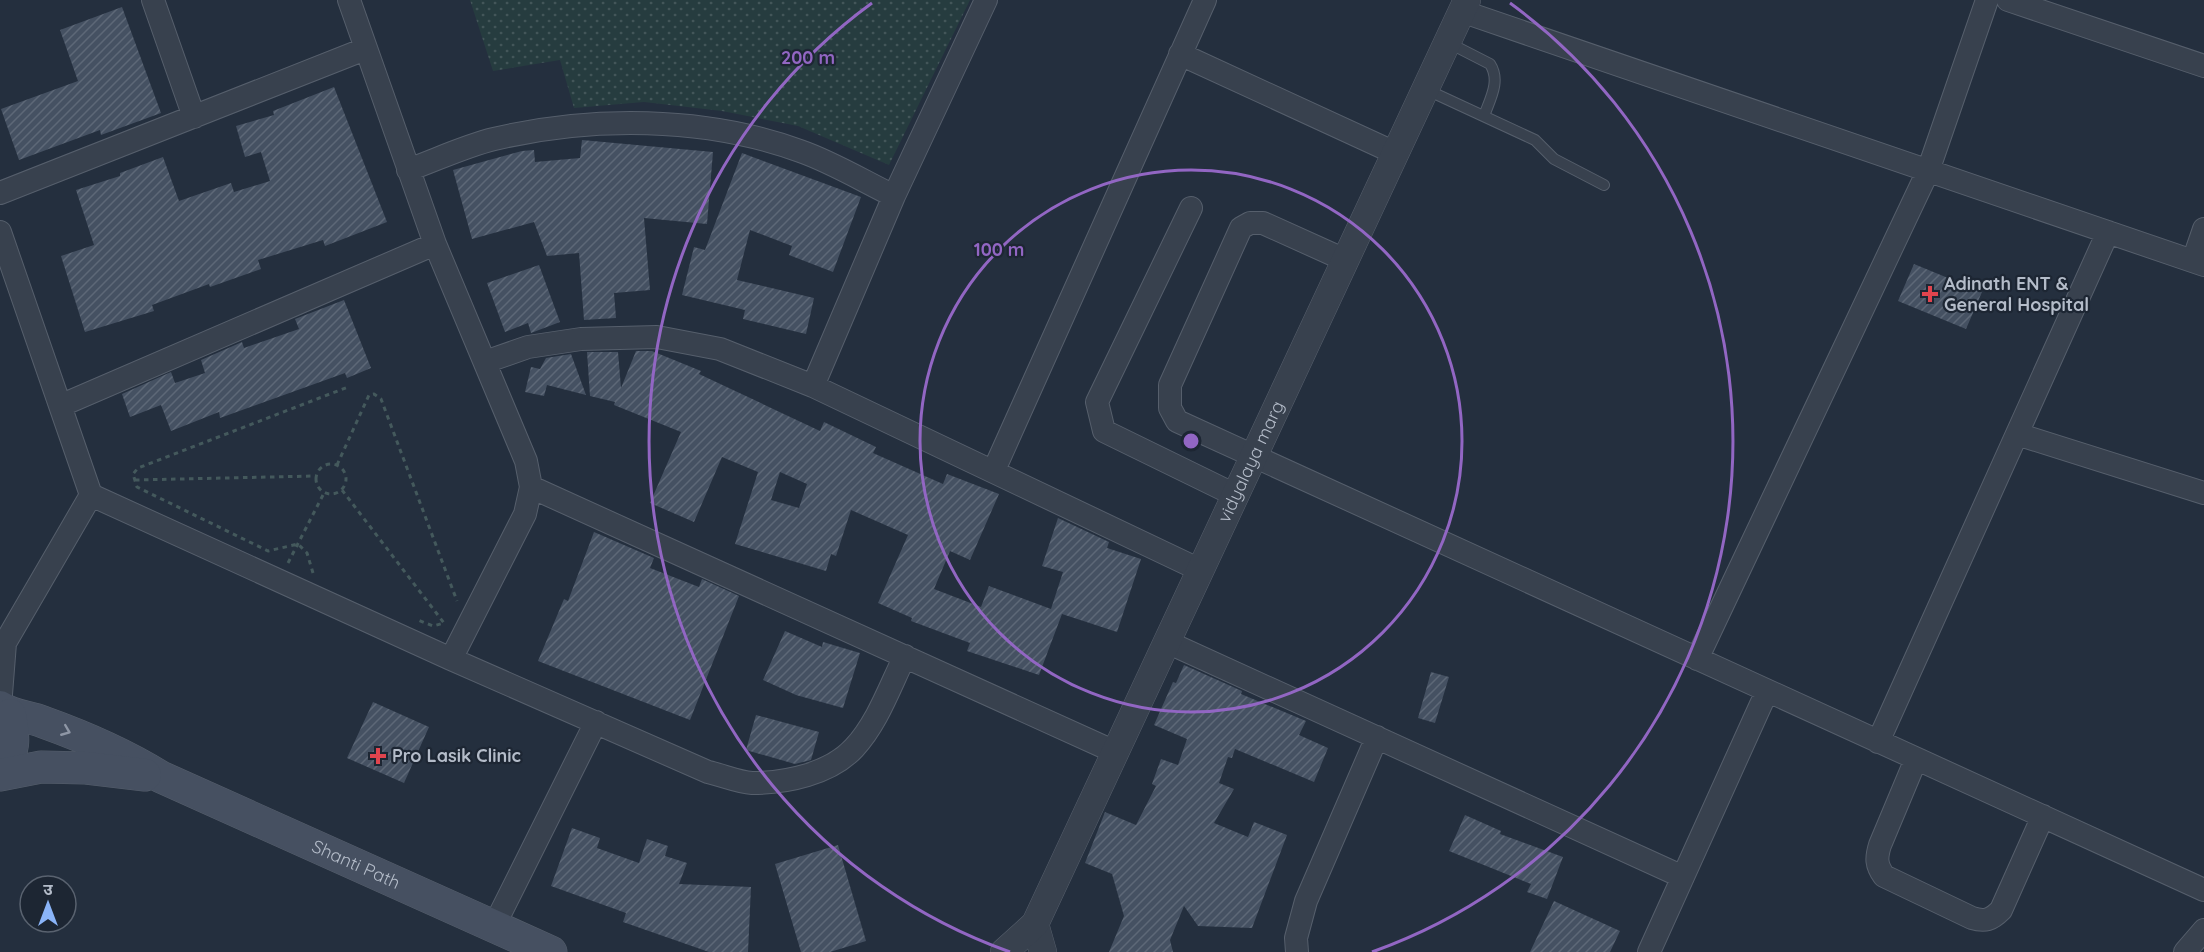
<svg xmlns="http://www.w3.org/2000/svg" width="2204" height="952" font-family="Quicksand,'Noto Sans Devanagari',sans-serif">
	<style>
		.park { fill: url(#park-dots) }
		.building { fill: url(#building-hatch); fill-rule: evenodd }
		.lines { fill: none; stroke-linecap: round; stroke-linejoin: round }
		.service-casing { stroke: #565f6c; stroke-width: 12 }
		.minor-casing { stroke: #565f6c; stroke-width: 24 }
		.tertiary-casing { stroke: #565f6c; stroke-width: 28 }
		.secondary-casing { stroke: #565f6c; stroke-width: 33 }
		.path { stroke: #44595c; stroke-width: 3; stroke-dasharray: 4.5 4.5; stroke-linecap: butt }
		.service { stroke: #38414e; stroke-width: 10 }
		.minor { stroke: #38414e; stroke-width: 22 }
		.tertiary { stroke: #38414e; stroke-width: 27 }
		.secondary { stroke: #465061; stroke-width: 32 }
		.oneway { stroke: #8e96a5 }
		.ring { fill: none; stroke: #9266c3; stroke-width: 3 }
		.health-dot { fill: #e0444e; stroke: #1d2633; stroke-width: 2 }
		.labels { text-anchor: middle; stroke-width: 4.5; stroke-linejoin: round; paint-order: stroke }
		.poi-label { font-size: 18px; font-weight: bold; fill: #b4bcc9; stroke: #1d2633; text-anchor: start }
		.street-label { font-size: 18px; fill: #b4bcc9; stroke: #1d2633 }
		.centre { fill: #9266c3; stroke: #1d2633; stroke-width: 3 }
		.ring-label { font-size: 18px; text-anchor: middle; font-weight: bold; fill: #9266c3; stroke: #1d2633; stroke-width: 4.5; stroke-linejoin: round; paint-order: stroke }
	</style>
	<defs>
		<pattern id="park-dots" width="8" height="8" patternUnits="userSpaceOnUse" patternTransform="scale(1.5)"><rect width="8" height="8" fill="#263c3f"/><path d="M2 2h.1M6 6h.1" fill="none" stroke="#435659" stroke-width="1.8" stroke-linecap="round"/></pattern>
		<pattern id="building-hatch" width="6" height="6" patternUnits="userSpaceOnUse" patternTransform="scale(1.5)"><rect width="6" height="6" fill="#455162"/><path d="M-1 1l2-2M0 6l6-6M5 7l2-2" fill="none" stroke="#5d6877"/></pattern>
	</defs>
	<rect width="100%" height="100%" fill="#242f3e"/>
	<path class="park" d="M470,0H970L889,165L798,126L722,111L644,102L574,108L560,60L493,71Z"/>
	<path class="building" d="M122,7L161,113L101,135L100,130L19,160L1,109L78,81L60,30Z
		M334,87L387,222L325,246L323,240L258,260L261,269L210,287L209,284L152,305L154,311L85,332L61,256L94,245L76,190L120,176V173L163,157L179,201L231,183L234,192L270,181L261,152L245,157L236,126L274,115L273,111Z
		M582,140L713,152L707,224L644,218L650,290L614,293L616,318L584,320L579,253L547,256L534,222L472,239L453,170L522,151L534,150L535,162L580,158Z
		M742,153L861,197L833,272L789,255L792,246L750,230L737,280L814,298L806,334L743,319L745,310L682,295L694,247L705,250Z
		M1914,264L1982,292L1966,329L1898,301Z
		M539,265L560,322L531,333L528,323L505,332L487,283Z
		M344,300L371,368L347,378L345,373L220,418L219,412L171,431L161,405L130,417L122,394L171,372L175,383L205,373L201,360L242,342L244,348L299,329L295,319Z
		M636,351H652L701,371L699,374L820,431L824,422L876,447L873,453L943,484L947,474L999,494L970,560L950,551L934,589L981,607L989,586L1051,609L1063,572L1042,566L1058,518L1109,542L1107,548L1141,559L1117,632L1062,614L1039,675L967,651L970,643L911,621L912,618L878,603L908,535L851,510L836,556L831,554L826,571L735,544L758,472L722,457L694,522L650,503L681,432L614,405L615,402L590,396L587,352H618L621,388ZM780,472L807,484L799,508L771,500Z
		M571,354L586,395L547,385L544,396L525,392L531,367L540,369L546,358Z
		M594,532L654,558L650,568L699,587L702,579L739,596L690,720L538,661L564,599L568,601Z
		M785,631L822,647L823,642L860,653L843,708L796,695L763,680Z
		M1184,665L1242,691L1241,694L1306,721L1299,735L1328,748L1314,782L1235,749L1232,758L1228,757L1219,783L1234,789L1214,823L1248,837L1254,822L1287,835L1252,928L1198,926L1184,906L1170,940L1173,952H1109L1124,916L1112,874L1085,863L1105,812L1136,825L1156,786L1152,784L1161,759L1178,765L1187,739L1154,725L1173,682L1176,683Z
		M1431,672L1449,677L1435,723L1418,718Z
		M373,702L429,727L404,783L347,758Z
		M756,715L819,732L811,760L795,764L746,750Z
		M1465,815L1501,831L1500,834L1563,857L1547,899L1527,892L1531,884L1449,851Z
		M572,828L600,838L597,848L639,863L647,839L668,846L665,856L687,863L679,884L751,887L748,952H709L623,922L626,913L551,886Z
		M838,845L866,941L830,952H801L775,864Z
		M1554,901L1620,931L1610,952H1530Z"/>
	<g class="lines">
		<defs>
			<path id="service" d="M1447,42L1490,64C1501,81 1490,99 1484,116
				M1425,89L1535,140L1554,159L1604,185"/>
			<path id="minor" d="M153,0L194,117
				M349,0L435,244L526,461L531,487L525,514L451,659
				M2008,0L2204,66
				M1461,11L2204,265
				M1180,54L1395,153
				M408,170C436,160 465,146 494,139C591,116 704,116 800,151C832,162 863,181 894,196
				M0,193L365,49
				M1191,208L1097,402L1104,431L1235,495
				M0,232L91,495L5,643
				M1345,260L1263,223H1250L1241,228L1170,385V408L1177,421L2204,890
				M2193,261L2204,229
				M485,362L528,347L581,339L657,337L720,349L813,386L1200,570
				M813,386L894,196L986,0
				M62,405L435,244
				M2017,434L2204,493
				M994,470L1205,0
				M531,487L1115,752
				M91,495L451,659L708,772C722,775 738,782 752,783C786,783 830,774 854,748C878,722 890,686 905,656
				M1167,642L1683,877
				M0,649L5,643L0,707
				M1697,659L1928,171L1987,0
				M1878,742L2108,232
				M1916,759L1880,845C1876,858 1876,865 1884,876L1972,918C1985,922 1991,920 2001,910L2043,816
				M494,926L596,722
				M1297,952L1296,938L1306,901L1377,737
				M1649,952L1767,691
				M2185,952L2204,930"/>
			<g id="tertiary">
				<path d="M1035,924L1043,952"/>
				<path id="s1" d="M1004,952L1035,924L1467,0"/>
			</g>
			<g id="secondary">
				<path id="s2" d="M0,707C14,717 28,716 43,722C85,737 124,754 161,777L551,952"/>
				<path d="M0,770C16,754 14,736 10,715"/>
				<path d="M0,775L41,767L86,768L145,775"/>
			</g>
		</defs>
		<use href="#service" class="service-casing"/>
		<use href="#minor" class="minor-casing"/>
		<use href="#tertiary" class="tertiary-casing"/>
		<use href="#secondary" class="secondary-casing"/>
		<path class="path" d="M316 479a15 15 0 1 1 30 0a15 15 0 1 1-30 0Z
			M337,465L369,395L374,394L381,399L457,601
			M135,480L316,476
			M342,490L444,623L433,626L418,620
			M288,563L324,493
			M313,573L307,553L298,544L268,551L137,487L133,474L138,468L348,387"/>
		<use href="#service" class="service"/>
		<use href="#minor" class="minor"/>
		<use href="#tertiary" class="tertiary"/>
		<use href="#secondary" class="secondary"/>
	</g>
	<defs><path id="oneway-chevron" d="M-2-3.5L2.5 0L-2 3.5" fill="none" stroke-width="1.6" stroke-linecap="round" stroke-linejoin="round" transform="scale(1.5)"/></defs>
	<use class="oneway" href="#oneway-chevron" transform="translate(66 731) rotate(22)"/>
	<g class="ring">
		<circle cx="1191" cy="441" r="271"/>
		<path d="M1010 952A542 542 0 0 1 872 3M1510 3A542 542 0 0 1 1372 952"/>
	</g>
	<g class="health-dot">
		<path d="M1927 285h6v6h6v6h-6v6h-6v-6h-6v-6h6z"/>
		<path d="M375 747h6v6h6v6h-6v6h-6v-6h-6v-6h6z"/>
	</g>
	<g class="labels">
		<g class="poi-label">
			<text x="1944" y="290">Adinath ENT &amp;<tspan x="1944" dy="21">General Hospital</tspan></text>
			<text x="392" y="762">Pro Lasik Clinic</text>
		</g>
		<g class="street-label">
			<text dy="6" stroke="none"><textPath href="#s1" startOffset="552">vidyalaya marg</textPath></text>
			<text dy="6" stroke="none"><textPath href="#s2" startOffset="390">Shanti Path</textPath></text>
		</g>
	</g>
	<circle cx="1191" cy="441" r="9" class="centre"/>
	<g class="ring-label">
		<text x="808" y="64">200 m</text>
		<text x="999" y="256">100 m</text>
	</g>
	<g transform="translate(48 904)"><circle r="28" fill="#1d2633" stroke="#59626f" stroke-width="1.5"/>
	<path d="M0-4.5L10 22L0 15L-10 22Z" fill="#8ab4f8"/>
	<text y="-9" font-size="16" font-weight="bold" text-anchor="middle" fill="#b4bcc9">उ</text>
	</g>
</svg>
